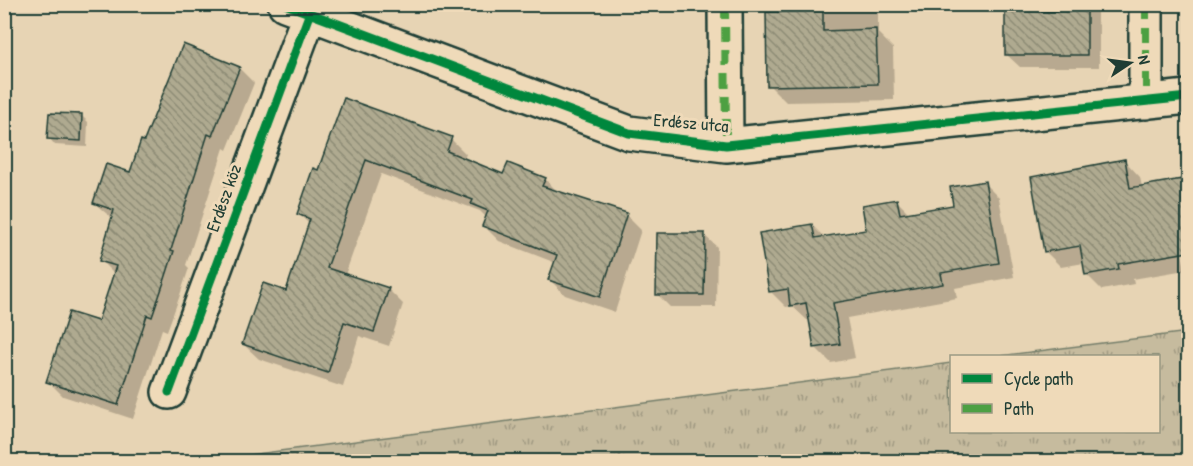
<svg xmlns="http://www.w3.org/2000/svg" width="1193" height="466" font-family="'Patrick Hand',sans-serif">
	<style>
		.grass { fill: url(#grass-tufts); stroke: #727c69; stroke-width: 1.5 }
		.shadow { fill: #0003 }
		.building { fill: url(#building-back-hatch); stroke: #1f3d34; stroke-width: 1.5 }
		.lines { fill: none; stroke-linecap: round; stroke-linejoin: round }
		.minor-casing { stroke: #1f3d34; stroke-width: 38 }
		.minor { stroke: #efdab9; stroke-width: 33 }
		.quiet { stroke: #4da043; stroke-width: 8; stroke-dasharray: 15 8; stroke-linecap: butt }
		.cycleway-casing { stroke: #efdab9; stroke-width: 13 }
		.cycleway { stroke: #00873e; stroke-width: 9 }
		.labels { text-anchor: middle; stroke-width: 6; stroke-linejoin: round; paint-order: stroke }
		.street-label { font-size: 18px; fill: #1f3d34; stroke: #efdab9 }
	</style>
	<defs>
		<pattern id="grass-tufts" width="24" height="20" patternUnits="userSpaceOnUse" patternTransform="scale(1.5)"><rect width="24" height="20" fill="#c6bb9e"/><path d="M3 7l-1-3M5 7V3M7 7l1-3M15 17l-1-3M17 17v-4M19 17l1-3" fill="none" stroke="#a09982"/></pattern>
		<pattern id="building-back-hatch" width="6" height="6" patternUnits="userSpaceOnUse" patternTransform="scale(1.5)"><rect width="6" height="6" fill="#afaa90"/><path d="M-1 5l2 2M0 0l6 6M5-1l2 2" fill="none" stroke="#8e8c76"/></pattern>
	</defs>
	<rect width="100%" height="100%" fill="#e7d4b4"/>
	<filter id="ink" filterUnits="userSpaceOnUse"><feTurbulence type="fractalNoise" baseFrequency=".0167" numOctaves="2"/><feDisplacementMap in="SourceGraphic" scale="12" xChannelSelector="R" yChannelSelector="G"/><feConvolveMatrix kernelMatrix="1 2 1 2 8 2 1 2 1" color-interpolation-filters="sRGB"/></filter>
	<g filter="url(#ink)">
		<path class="grass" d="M1188,332V461H204L951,363L952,432H1158V356H1000Z"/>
		<path class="shadow" d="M447,4H459L453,10Z
			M768,4H878V33L893,48L894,100L786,102L769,85Z
			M1027,4H1097V22L1099,25V67H1020L1007,55L1027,13Z
			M239,68L254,83L227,150L224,148L186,265L189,268L179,298L167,331L162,329L133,419L63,396L48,381L99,323L115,275L100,260L113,219L94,203L131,174L145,143Z
			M345,100L451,139L466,154L464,159L504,176L545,179L558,192L626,215L641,230L615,312L565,295L550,280L556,263L499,241L484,226L487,218L480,211L381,174L345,275L388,289L403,304L389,346L359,336L343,387L259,359L243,344L287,292L310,225L299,214L319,172Z
			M82,116L88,122L87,147L55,145L49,138Z
			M1188,151V233L1179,235L1185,270L1133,279L1134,284L1102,290L1086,274L1084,263L1061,267L1045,251L1125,161L1140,177L1142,187L1188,179L1184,152Z
			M4,157L12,164L4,187Z
			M984,183L999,198L1014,277L955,288L957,298L847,318L855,358L831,363L816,348L811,320H807L792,306L786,307L771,292L812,225L825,238L868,231L896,200L910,214L955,206Z
			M704,235L717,247L716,307H670L657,294Z"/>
		<path class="building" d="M823,11V31L876,29L878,84L767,86L766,12Z
			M1005,11H1087V55H1005Z
			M183,44L240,67L212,136L208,134L171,250L174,251L164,282L152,317L147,315L118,405L46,382L69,312L98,321L116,266L99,261L114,210L93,203L106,164L130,172L141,140L144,141Z
			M344,98L452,137L447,151L503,174L508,163L546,178L542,186L627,213L600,297L548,280L557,255L482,226L488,211L471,204L473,200L366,160L327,268L389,288L374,332L344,322L328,373L242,344L263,283L286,291L310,219L297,214L313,168L318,170Z
			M49,113L82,114L81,141L47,139Z
			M1125,159L1130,188L1188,178V252L1118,264L1119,269L1085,275L1080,246L1044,252L1031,177Z
			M985,181L999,263L941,273L943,284L833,303L840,344L814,348L806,303L790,306L788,289L769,292L759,233L812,224L815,238L866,230L862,205L897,199L900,214L953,205L950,187Z
			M657,233H705L704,295H656Z"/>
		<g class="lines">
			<defs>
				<path id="minor" d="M285,4L629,133L726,145L1188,97
					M725,4L726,145
					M1146,4V102
					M169,392L309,15"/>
			</defs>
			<use href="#minor" class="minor-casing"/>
			<use href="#minor" class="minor"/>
			<path class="quiet" d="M725,4L726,145
				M1146,4V102"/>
			<defs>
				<path id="cycleway" d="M285,4L629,133L726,145L1188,97
					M169,392L309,15"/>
			</defs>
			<use href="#cycleway" class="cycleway-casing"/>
			<use href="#cycleway" class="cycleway"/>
		</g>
	</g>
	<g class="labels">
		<g class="street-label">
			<text transform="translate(691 123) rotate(5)" y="6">Erdész utca</text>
			<text transform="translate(224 198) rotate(-70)" y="6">Erdész köz</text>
		</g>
	</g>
	<rect width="1193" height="466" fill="none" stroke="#efdab9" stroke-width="24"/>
	<rect x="12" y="12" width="1169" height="442" fill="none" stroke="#1f3d34" stroke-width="2" filter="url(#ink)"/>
	<rect x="950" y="355" width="210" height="78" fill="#efdab9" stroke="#9c9b84" stroke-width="1.5"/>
	<rect x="962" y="374" width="30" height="9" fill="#00873e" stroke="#9c9b84" stroke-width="1.5"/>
	<text x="1004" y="385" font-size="18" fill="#1f3d34">Cycle path</text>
	<rect x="962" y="404" width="30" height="9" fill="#4da043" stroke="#9c9b84" stroke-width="1.5"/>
	<text x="1004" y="415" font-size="18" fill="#1f3d34">Path</text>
	<g transform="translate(1130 63) rotate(77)" stroke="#efdab9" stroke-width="4.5" paint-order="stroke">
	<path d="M0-4.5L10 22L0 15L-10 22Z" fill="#1f3d34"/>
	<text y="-9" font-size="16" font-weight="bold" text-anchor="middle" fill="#1f3d34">N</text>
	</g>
</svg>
